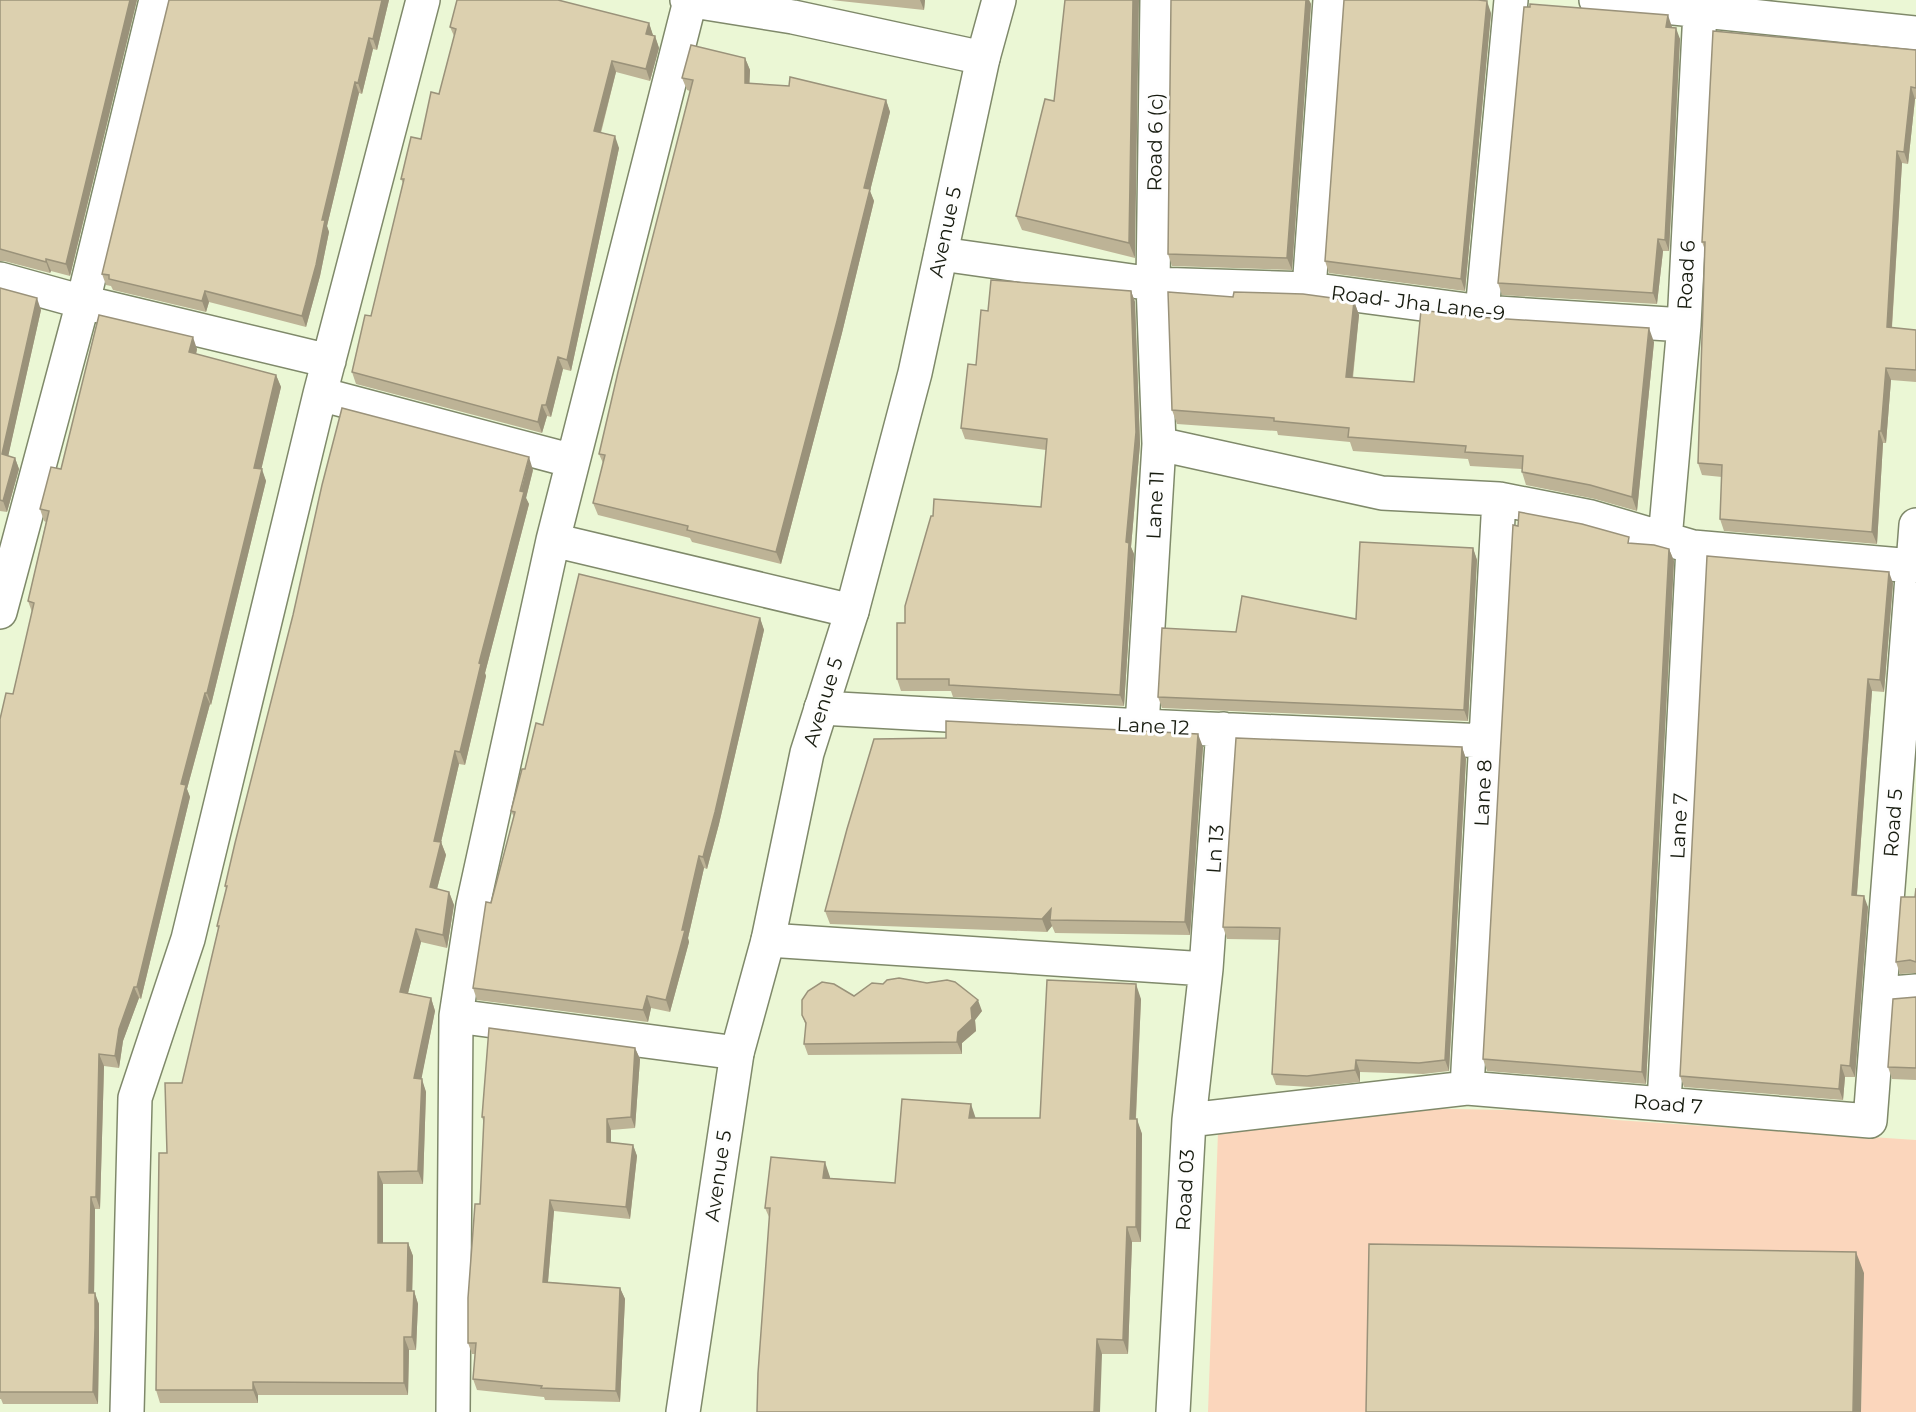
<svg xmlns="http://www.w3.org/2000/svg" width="1916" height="1412" font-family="Montserrat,sans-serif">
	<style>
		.green { fill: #fbd6bc }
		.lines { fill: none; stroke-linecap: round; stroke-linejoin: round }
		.street-casing { stroke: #7f896a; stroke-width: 36 }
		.secondary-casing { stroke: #7f896a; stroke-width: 36 }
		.street { stroke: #fff; stroke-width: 33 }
		.secondary { stroke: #fff; stroke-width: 33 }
		.wall { fill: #bdb396 }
		.shaded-wall { fill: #9a927a }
		.building { fill: #dcd0af; stroke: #9a927a; stroke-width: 1.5 }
		.labels { text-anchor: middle; stroke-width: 6; stroke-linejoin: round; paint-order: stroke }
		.street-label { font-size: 20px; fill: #171b0f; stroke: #fefefe }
	</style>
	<rect width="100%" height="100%" fill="#ebf7d5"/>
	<path class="green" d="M1219,1104L1556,1111L1616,1120L1916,1140V1412H1861L1863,1273L1374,1412H1208Z"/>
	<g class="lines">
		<defs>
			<path id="street" d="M687,0L793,17L983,58
				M1596,0L1916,33
				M941,254L1153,284L1309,289L1482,312L1684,325
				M0,279L83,302L329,361
				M1309,289L1330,0
				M1482,312L1511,0
				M320,394L573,461
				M1159,444L1382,493L1499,499L1591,517L1693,547L1913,566
				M1665,539L1684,325L1700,11
				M553,540L852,611
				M0,612L83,302L156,0
				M821,708L1142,726L1486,741
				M1142,726L1159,444L1153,284L1157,0
				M768,940L1206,969
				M1880,994L1916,991
				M456,1016L737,1053
				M1467,1088L1499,499
				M1664,1104L1693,547
				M1189,1120L1467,1088L1870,1121L1916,525
				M127,1412L135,1098L188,939L320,394L423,0
				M453,1412L456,1016L473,905L553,540L690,1
				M1173,1412L1189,1120L1206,969L1223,729"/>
			<path id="secondary" d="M683,1412L737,1053L768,940L807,753L852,611L915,373L983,58L999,0"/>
		</defs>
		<use href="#street" class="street-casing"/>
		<use href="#secondary" class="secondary-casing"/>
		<use href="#street" class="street"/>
		<use href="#secondary" class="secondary"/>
	</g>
	<path class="wall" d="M0,0H137L70,276L51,271L50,273L4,261H0Z
		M169,0H389L377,50L373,49L362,94L359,93L327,226L329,232L320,276L306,327L209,302L206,312L113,290L111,286L106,285L102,274Z
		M831,0H925L924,10Z
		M1065,0L1135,258L1022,230L1016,216L1054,101Z
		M1171,0H1309L1311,4L1292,270L1172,266L1168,254Z
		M1491,13L1465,291L1329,273L1325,261Z
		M649,23L653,36H655L659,48L650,81L616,72L601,133L619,148L571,371L563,369L551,417L547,416L542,433L356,384L352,372L371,316L403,183L401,179L421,139L439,94L454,36L450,27Z
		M1672,27L1680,39L1669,251H1663L1657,304L1502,295L1498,283Z
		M1916,50V99H1915L1908,164L1902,163L1892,328L1916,330V382L1891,380L1886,443H1883L1877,544L1724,531L1720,519L1722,477L1702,475L1698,463L1705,250L1702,242Z
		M745,58L750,70L749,84L886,100L890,112L870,191L874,201L842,333L781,564L692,542L690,538L598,515L593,503L603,463L599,454L690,91L687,90L682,78Z
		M0,288L41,310L8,456L15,458L19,469L7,512L0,511Z
		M1131,291L1135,302L1140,444L1131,547L1134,554L1124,706L953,697L951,691H901L897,679L905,623L1041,507L1046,450L965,439L961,428L976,365L988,311Z
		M1233,297L1354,301L1359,315L1353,378L1414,382L1654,342L1637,511L1595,499L1526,485L1522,472V469L1470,466L1468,459L1353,451L1350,442L1278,435L1277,431L1177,424L1172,410Z
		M197,349L196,354L276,375L281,387L261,469L266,481L211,705L210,704L187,789L190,797L141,999L139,998L123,1041L119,1068L104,1066L100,1209H95L94,1293L99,1304V1339L98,1404H3L1,1399H0V719L13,694L32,612L28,601L46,522L44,521L40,509L61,469Z
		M533,470L526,498L529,504L485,673L486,676L465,765L459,764L441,842L446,855L437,889L449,892L454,905L447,948L421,942L408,993L431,998L435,1011L421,1079L426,1092L423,1184H383V1243H408L413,1256L412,1291H414L418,1304L416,1350H409L408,1395H258V1403H160L156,1390L167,1153L218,929L217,926L226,889L225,886Z
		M1631,543L1669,549L1674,561L1646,1084L1487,1071L1483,1059Z
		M1473,548L1477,560L1468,721L1162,708L1158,697L1236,632L1356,619Z
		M1893,583L1884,692L1872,691L1857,895L1868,907L1855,1077H1845L1843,1100L1684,1087L1680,1076Z
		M760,618L764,630L719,824L707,869L704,868L688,938L689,942L670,1012L651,1008L648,1022L477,1000L473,988L491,903L514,817L511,811L525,769L543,725Z
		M1203,747L1190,935L1055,933L1052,926L1047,932L830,924L825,911Z
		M1462,747L1466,759L1449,1071L1423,1074L1360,1072V1082L1311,1087L1276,1085L1272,1074L1279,940L1227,939L1223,927Z
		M1916,888V973L1900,974L1896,962L1915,897Z
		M927,983L982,1011L975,1020L976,1031L962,1043V1054L808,1055L804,1044L806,1026L802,1015L883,984Z
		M1916,997V1080L1892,1079L1888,1067L1913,998Z
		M1141,999L1136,1119L1142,1134L1141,1242H1132L1128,1354H1102L769,1217L765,1208L830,1177V1178L895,1183L975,1118H1040Z
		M635,1048L640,1059L635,1128L611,1130V1143L633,1145L637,1156L630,1219L554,1211L548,1282L620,1288L625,1299L620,1402L545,1400L544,1397L477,1390L473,1379L475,1354H472L468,1343L480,1204L484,1123L482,1117Z"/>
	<path class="shaded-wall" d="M130,0H137L70,276L66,264Z
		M382,0H389L377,50L373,39Z
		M920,0H925L924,10Z
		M1133,0H1139L1135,258L1129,243Z
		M1306,0H1309L1311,4L1292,270L1287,258Z
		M1487,1L1491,13L1465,291L1461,279Z
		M1668,15L1672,27L1671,38L1666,27Z
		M649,23L653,35L650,46L646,34Z
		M1676,28L1680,39L1669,251L1665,240Z
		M655,36L659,48L650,81L646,69Z
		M369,38L373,49L362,94L358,83Z
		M745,58L750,70L749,95L745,83Z
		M612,61L616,72L598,142L594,131Z
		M355,82L359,93L327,226L329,232L320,276L306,327L302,316L322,220Z
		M1911,87L1915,99L1908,164L1904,152Z
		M886,100L890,112L870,191L874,201L842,333L781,564L776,552Z
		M615,136L619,148L571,371L567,360Z
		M1897,151L1902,163L1891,339L1887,327Z
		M1658,239L1663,251L1657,304L1653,293Z
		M46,259L51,271L50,273L46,262Z
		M205,291L209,302L206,312L202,301Z
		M1131,291L1135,302L1140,444L1131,547L1134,554L1124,706L1120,695L1126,542Z
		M37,298L41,310L6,466L2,454Z
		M1354,301L1359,315L1351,391L1346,377Z
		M1649,328L1654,342L1637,511L1632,497Z
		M193,337L197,349L194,364L189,352Z
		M558,357L563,369L551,417L546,405Z
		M1886,368L1891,380L1886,443L1881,431Z
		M276,375L281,387L259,479L254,468Z
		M542,405L547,416L542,433L538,422Z
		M1879,431L1883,443L1877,544L1872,532Z
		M529,457L533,470L526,498L529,504L485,673L486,676L465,765L460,752L479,663Z
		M15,458L19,469L7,512L3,501Z
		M262,469L266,481L211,705L207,693Z
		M1473,548L1477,560L1468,721L1464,710Z
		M1669,549L1674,561L1646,1084L1642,1072Z
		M1889,572L1893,583L1884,692L1880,680Z
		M760,618L764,630L719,824L707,869L703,857Z
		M1868,679L1872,691L1856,906L1852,895Z
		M205,693L210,704L187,789L190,797L141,999L137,987L181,784Z
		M1198,734L1203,747L1190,935L1185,922Z
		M1462,747L1466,759L1449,1071L1445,1060Z
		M455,751L459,764L441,842L446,855L434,900L430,887L434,841Z
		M699,856L704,868L688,938L689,942L670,1012L666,1000Z
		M449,892L454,905L447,948L443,935Z
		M1864,896L1868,907L1855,1077L1850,1066Z
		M1051,909L1050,920L1052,926L1047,932L1042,919Z
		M416,929L421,942L405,1005L400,992Z
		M1136,984L1141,999L1135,1134L1130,1119Z
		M134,987L139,998L123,1041L119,1068L115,1056L119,1029Z
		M647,996L651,1008L648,1022L643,1010Z
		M431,998L435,1011L419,1091L414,1078Z
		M978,1000L982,1011L975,1020L976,1031L962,1043V1054L957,1042L958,1032L971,1008Z
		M635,1048L640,1059L635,1128L631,1117Z
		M99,1054L104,1066L100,1209L96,1197Z
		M1356,1060L1360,1072V1082L1355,1070Z
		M1841,1065L1845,1077L1843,1100L1839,1089Z
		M422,1079L426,1092L423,1184L418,1171Z
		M971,1104L976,1119L969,1118Z
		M607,1119L611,1130V1154L607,1142Z
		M1137,1119L1142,1134L1141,1242L1136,1227Z
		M633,1145L637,1156L630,1219L626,1207Z
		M825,1162L830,1177L829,1193L823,1178Z
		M378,1172L383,1184V1256L378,1243Z
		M91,1197L95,1209L94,1304L89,1293Z
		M550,1200L554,1211L547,1293L543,1282Z
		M1127,1227L1132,1242L1128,1354L1123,1340Z
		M408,1243L413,1256L412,1303L407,1291Z
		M1856,1252L1864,1273L1861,1412H1853Z
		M620,1288L625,1299L620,1402L616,1391Z
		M414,1291L418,1304L416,1350L412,1337Z
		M95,1293L99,1304V1339L98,1404L93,1392Z
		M404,1337L409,1350L408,1395L404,1383Z
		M1097,1339L1102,1354L1100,1412H1094Z
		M253,1382L258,1395V1403L253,1390Z"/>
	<path class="building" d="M0,0H130L66,264L46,259V262L0,249Z
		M169,0H382L373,39L369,38L358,83L355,82L322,220H325L316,265L302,316L205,291L202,301L109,279V275L102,274Z
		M457,0H558L649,23L646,34L655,36L646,69L612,61L594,131L615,136L567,360L558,357L546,405H542L538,422L352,372L365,315L371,316L404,179H401L411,137L421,139L431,92L439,94L456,29L450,27Z
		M1065,0H1133L1129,243L1016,216L1045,99L1054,101Z
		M1171,0H1306L1287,258L1168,254Z
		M1344,0H1478L1487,1L1461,279L1325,261Z
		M1530,4L1668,15L1666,27L1676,28L1665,240L1658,239L1653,293L1498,283L1524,7H1530Z
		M1713,31L1916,50V88L1911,87L1904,152L1897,151L1887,327L1916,330V370L1886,368L1881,431H1879L1872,532L1720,519L1722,465L1698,463L1705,242H1702Z
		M691,45L745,58V83L789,86L790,77L886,100L864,188L870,189L837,321L776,552L687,530L688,526L593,503L605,455L599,454L618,372L693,80L682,78Z
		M991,280L1131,291L1136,432L1126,542L1129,543L1120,695L949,685V679H897V623H905V606L931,516H933L934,499L1041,507L1047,439L961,428L968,364L976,365L981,310L988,311Z
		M0,288L37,298L2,454L15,458L3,501L0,500Z
		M1168,292L1233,297L1234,292L1303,294L1354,301L1346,377L1414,382L1421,310L1476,317L1649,328L1632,497L1590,485L1522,472L1523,456L1465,452L1466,446L1348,437L1349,428L1274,421V418L1172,410Z
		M99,315L193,337L189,352L276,375L254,468L262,469L207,693H205L181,784L186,785L137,987H134L119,1029L115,1056L99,1054L96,1197H91L89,1293H95V1328L93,1392H0V719L6,693L13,694L34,603L28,601L49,511L40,509L51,467L61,469Z
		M342,408L529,457L520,491L524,492L479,663L481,664L460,752L455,751L434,841L441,842L430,887L449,892L443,935L416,929L400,992L431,998L414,1078L422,1079L418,1171L378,1172V1243H408L407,1291H414L412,1337H404V1383L253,1382V1390H156L159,1153H167L165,1083H182L219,926H217L227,886H225L235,843L293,615L322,485Z
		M1519,512L1582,524L1629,537L1628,543L1654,545L1669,549L1642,1072L1483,1059L1513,525L1518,526Z
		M1360,542L1473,548L1464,710L1158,697L1162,628L1236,632L1242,596L1356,619Z
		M1707,556L1889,572L1880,680L1868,679L1852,895L1864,896L1850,1066L1841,1065L1839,1089L1680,1076Z
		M579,574L760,618L715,812L703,857L699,856L682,930H685L666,1000L647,996L643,1010L473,988L486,902L491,903L515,812L511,811L522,769H525L536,723L543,725Z
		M946,721L1198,734L1185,922L1050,920L1051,909L1042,919L825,911L847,829L874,739L946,738Z
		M1236,738L1462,747L1445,1060L1419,1063L1356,1060L1355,1070L1307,1076L1272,1074L1280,928L1223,927Z
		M1916,888V962L1910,960L1896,962L1901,897H1915Z
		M899,978L927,983L947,980L955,982L978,1000L971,1008L972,1019L958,1032L957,1042L804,1044L806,1023L802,1015V1000L808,991L822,982L834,984L854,996L872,983L883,984L887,980Z
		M1047,980L1136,984L1130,1119H1137L1136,1227H1127L1123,1340L1097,1339L1094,1412H757L758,1373L770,1208H765L771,1157L825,1162L823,1178L895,1183L902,1099L971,1104L969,1118H1040Z
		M1916,997V1068L1888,1067L1893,999Z
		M489,1028L635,1048L631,1117L607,1119V1142L633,1145L626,1207L550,1200L543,1282L620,1288L616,1391L541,1388L542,1386L473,1379L476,1343H468V1298L475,1204H480L484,1117H482Z
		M1369,1244L1856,1252L1853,1412H1366Z"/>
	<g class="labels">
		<g class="street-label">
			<text transform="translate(1155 142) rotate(-89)" y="7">Road 6 (c)</text>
			<text transform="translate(945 232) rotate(-78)" y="7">Avenue 5</text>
			<text transform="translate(1686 275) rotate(-87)" y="7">Road 6</text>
			<text transform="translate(1418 303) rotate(7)" y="7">Road- Jha Lane-9</text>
			<text transform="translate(1155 505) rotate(-87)" y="7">Lane 11</text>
			<text transform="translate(823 702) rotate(-73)" y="7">Avenue 5</text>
			<text transform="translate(1153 726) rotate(3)" y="7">Lane 12</text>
			<text transform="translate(1483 793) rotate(-87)" y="7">Lane 8</text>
			<text transform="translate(1893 823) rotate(-86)" y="7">Road 5</text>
			<text transform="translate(1679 826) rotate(-87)" y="7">Lane 7</text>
			<text transform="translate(1215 849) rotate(-86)" y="7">Ln 13</text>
			<text transform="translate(1668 1104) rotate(5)" y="7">Road 7</text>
			<text transform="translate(718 1176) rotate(-82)" y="7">Avenue 5</text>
			<text transform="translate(1185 1190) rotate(-87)" y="7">Road 03</text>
		</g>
	</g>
</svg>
